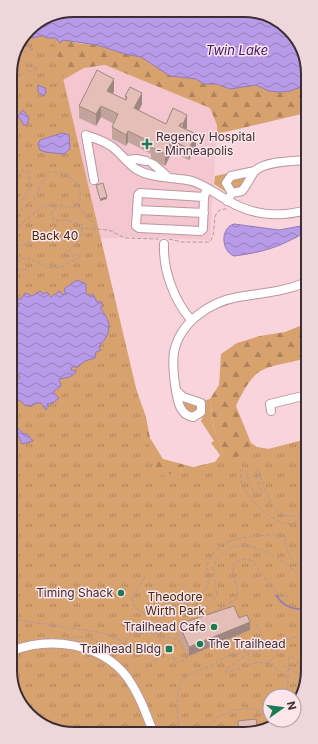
<svg xmlns="http://www.w3.org/2000/svg" width="318" height="744" font-family="Inter,sans-serif">
	<style>
		.built { fill: #f3c6d0 }
		.green { fill: #d7a26e }
		.forest { fill: url(#forest-firs) }
		.park { fill: url(#park-tufts) }
		.water { fill: url(#water-waves); stroke: #937ab1 }
		.lines { fill: none; stroke-linecap: round; stroke-linejoin: round }
		.stream { stroke: #937ab1; stroke-width: 1.5 }
		.minor-casing { stroke: #ba979f; stroke-width: 10 }
		.path { stroke: #b4979e; stroke-width: 1; stroke-dasharray: 4 2; stroke-linecap: butt }
		.minor { stroke: #fff; stroke-width: 8 }
		.wall { fill: #c3a49d }
		.shaded-wall { fill: #9f8680 }
		.building { fill: #e3bfb7; stroke: #9f8680 }
		.poi-dot { fill: #1d7b51; stroke: #fde6eb; stroke-width: 1.5 }
		.labels { text-anchor: middle; stroke-width: 3; stroke-linejoin: round; paint-order: stroke }
		.poi-label { font-size: 12px; fill: #3c2e32; stroke: #fde6eb; text-anchor: end }
		.park-label { font-size: 12px; fill: #43290c; stroke: #fde6eb }
		.water-label { font-size: 13px; font-style: italic; fill: #40146c; stroke: #fde6eb }
		.rim { fill: none; stroke: #3c2e32; stroke-width: 2 }
	</style>
	<defs>
		<pattern id="forest-firs" width="22" height="20" patternUnits="userSpaceOnUse"><rect width="22" height="20" fill="#d7a26e"/><path d="M5 1l3.5 6h-7zM16 11l3.5 6h-7z" fill="#b0845b"/></pattern>
		<pattern id="park-tufts" width="24" height="20" patternUnits="userSpaceOnUse"><rect width="24" height="20" fill="#d7a26e"/><path d="M3 7l-1-3M5 7V3M7 7l1-3M15 17l-1-3M17 17v-4M19 17l1-3" fill="none" stroke="#b0845b"/></pattern>
		<pattern id="water-waves" width="16" height="10" patternUnits="userSpaceOnUse"><rect width="16" height="10" fill="#b89be8"/><path d="M0 5q4-4 8 0t8 0" fill="none" stroke="#977fbd"/></pattern>
	</defs>
	<rect width="100%" height="100%" fill="#f9d4dd"/>
	<path class="built" d="M105,65L210,108L217,125L210,240L130,237L100,239L63,80L84,68Z"/>
	<path class="green" d="M229,173L223,182L226,192L214,184L215,176Z
		M247,177L240,188L233,189L231,179Z
		M210,399L214,429L223,451L220,455L211,443L214,441L201,421L205,410L203,401Z
		M180,400L198,406L199,409L195,413C187,413 184,407 180,400Z"/>
	<path class="forest" d="M53,38L71,40L76,43L96,45L125,54L141,57L170,76L196,79L204,84H217L230,89L256,85C264,92 296,90 306,85V113L217,134V125L210,108L105,65L84,68L63,80L73,125L10,69Z
		M307,323V358C264,370 257,361 236,406L251,443L257,447L269,449L285,512L37,447L123,352L146,417L150,438L163,459L193,467L215,462L223,451L214,429L210,399L219,385L221,354L237,343L260,336L285,332Z"/>
	<path class="park" d="M49,19L157,477L307,439L308,675L294,708V696H270V720H280L260,732L62,733L29,715L12,686L10,69L32,26Z"/>
	<path class="water" d="M74,10L257,11L289,29L306,58V85L290,91L280,92L269,91L256,85L230,89L217,84H204L196,79L170,76L141,57L125,54L97,45L63,40L60,43L56,38H46L43,35L33,38L27,34L32,26Z
		M38,85L45,88L46,92L44,96L38,92Z
		M23,110L29,118L27,125H24L18,116Z
		M62,133L69,135L70,149L64,154L45,152L40,150L38,144L40,140Z
		M234,224L279,230L306,225V232C279,247 265,252 234,256C221,251 220,228 234,224Z
		M77,280L86,284V294L90,296L93,294L97,302H102V307L100,308C106,315 108,320 110,327L108,326C110,336 104,339 99,347L101,350L96,352L95,358L85,361L76,368L75,366L71,368L72,371L76,370V372L70,377L59,379L61,386L53,392L59,398L53,403L47,404L49,406L46,410L41,403H36L32,406L25,405L19,400H11V388H16V382L20,377L13,367L15,364L11,355V311L13,308H17L19,306L17,303L18,299H21L25,293L32,296L40,291L43,294L47,292L51,297L60,291L63,295L66,294L64,289Z
		M11,422L24,434H27L33,441L22,444L14,427H11Z"/>
	<g class="lines">
		<path class="stream" d="M276,595C283,606 294,611 308,608"/>
		<defs>
			<path id="minor" d="M86,135C94,138 104,141 111,146C120,152 127,163 136,169C153,179 173,177 192,181C205,185 216,194 227,200C251,215 279,218 306,210
				M86,135L94,180
				M127,160L136,159L146,161
				M152,163L168,177
				M232,193L226,183L231,176L255,171
				M204,197L140,193L138,195L136,226L139,228L201,231L203,229L204,197L207,188
				M227,201L232,193L242,191C247,185 250,178 254,172C263,161 293,161 306,160
				M137,210L204,213
				M164,244C163,271 174,300 191,320
				M176,390L183,397L201,403V412L193,417C180,415 178,402 176,391C174,378 172,365 174,352C180,322 210,302 238,297C262,293 284,292 307,282
				M271,411L270,404L307,395
				M12,651C50,636 101,643 127,677C139,694 146,713 153,732"/>
		</defs>
		<use href="#minor" class="minor-casing"/>
		<path class="path" d="M18,54L34,49L22,45
			M10,77L38,69L16,57
			M10,129L12,149L10,156
			M10,177L24,170L27,171C36,186 24,201 11,208
			M78,206L98,229
			M11,219L35,199L42,182L49,172C69,172 87,183 78,206C67,210 55,202 44,207C31,213 22,226 11,231
			M169,239L182,242H209C220,232 206,208 228,209
			M11,248L51,237L67,236L80,228L109,230L125,238L159,239
			M11,266C29,249 35,266 51,268C62,269 71,262 80,257L81,254L65,258C70,247 85,238 82,225L65,220L57,221L52,218V211L58,206
			M11,272L26,269L29,271L25,275L11,282
			M307,512C302,514 294,517 289,516C270,514 264,485 259,471L257,470L255,473L262,493L260,495L254,492L245,470H241C236,489 266,518 283,523C291,525 300,522 307,519
			M308,573L296,564L287,551L284,536C274,533 260,536 250,537C231,538 208,547 207,569C207,573 209,579 208,584C207,589 202,593 199,597C185,609 172,604 155,601L154,604L164,608L166,612C174,610 180,614 188,615C199,615 212,603 217,595L213,567C227,536 254,544 278,558C289,564 296,575 308,581
			M145,577L132,598C133,601 133,604 135,607C139,612 143,612 149,615C157,620 162,632 173,628
			M208,615L237,599C241,584 223,565 241,560C246,559 249,559 253,562C260,571 276,597 287,597L286,592
			M12,619L103,633L120,640L127,648
			M256,624L269,648L277,651
			M154,634L169,647L176,663L187,659L179,640L167,637L159,639
			M67,638C87,636 95,637 109,651
			M168,648L176,645L179,640L174,627L179,626
			M111,654L131,635L145,633H160L161,621L166,612
			M268,662C275,659 276,653 279,647C285,637 298,636 308,636
			M284,665L306,679
			M145,669L161,656
			M304,685L305,681
			M287,696L289,658L292,656C308,667 294,685 298,699
			M180,732C177,716 173,687 187,675L211,666L226,657L257,648L259,649L260,651L248,654L226,669V672C231,672 236,669 241,667C264,658 272,663 289,679
			M205,732C210,717 238,706 253,709C261,711 268,718 273,724"/>
		<use href="#minor" class="minor"/>
	</g>
	<path class="wall" d="M114,91L113,94L125,100V96L142,104L139,111L166,124L173,108L187,127L186,129L196,146L189,160L172,152L165,166L151,159V154L128,142L126,146L112,139V127L114,124L101,117L96,126L79,118V106Z
		M118,592L125,593L122,597L118,594Z
		M239,618L250,630L189,656L179,633V624Z"/>
	<path class="shaded-wall" d="M114,79V91L107,103V91Z
		M142,93V104L134,120V108Z
		M101,106V117L96,126V114Z
		M187,115V127L183,136V124Z
		M128,131V142L126,146V135Z
		M196,134V146L189,160V149Z
		M172,140V152L165,166V154Z
		M107,197V199L100,201V199Z
		M250,622V630L189,656V647Z"/>
	<path class="building" d="M97,70L114,79L107,91L126,100L127,97L125,96L130,87L142,93L134,108L166,124L173,108L187,115L183,124L181,123L179,126L196,134L189,149L172,140L165,154L151,147L153,143L128,131L126,135L112,127L118,114L101,106L96,114L79,106Z
		M103,183L107,197L100,199L96,185Z
		M121,588L125,590L122,595L118,592Z
		M234,606L239,618L247,615L250,622L189,647L179,624Z
		M256,719L258,731L239,732L238,721Z"/>
	<g class="poi-dot">
		<path d="M145 138h4v4h4v4h-4v4h-4v-4h-4v-4h4z"/>
		<circle cx="121" cy="593" r="4"/>
		<circle cx="214" cy="627" r="4"/>
		<circle cx="200" cy="644" r="4"/>
		<rect x="165" y="645" width="8" height="8" rx="2"/>
	</g>
	<g class="labels">
		<g class="poi-label">
			<text x="156" y="141" text-anchor="start">Regency Hospital<tspan x="156" dy="14">- Minneapolis</tspan></text>
			<text x="113" y="597">Timing Shack</text>
			<text x="206" y="631">Trailhead Cafe</text>
			<text x="208" y="648" text-anchor="start">The Trailhead</text>
			<text x="161" y="653">Trailhead Bldg</text>
		</g>
		<g class="park-label">
			<text x="55" y="240">Back 40</text>
			<text x="175" y="601">Theodore<tspan x="175" dy="14">Wirth Park</tspan></text>
		</g>
		<g class="water-label">
			<text x="237" y="55">Twin Lake</text>
		</g>
	</g>
	<path d="M0 0H318V744H0ZM74 17H244A57 57 0 0 1 301 74V670A57 57 0 0 1 244 727H74A57 57 0 0 1 17 670V74A57 57 0 0 1 74 17Z" fill="#eed7dc" fill-rule="evenodd"/>
	<path class="rim" d="M74 17H244A57 57 0 0 1 301 74V670A57 57 0 0 1 244 727H74A57 57 0 0 1 17 670V74A57 57 0 0 1 74 17Z"/>
	<g transform="translate(282 708) rotate(76)"><circle r="19" fill="#fde6eb" stroke="#b09ca1"/>
	<path d="M0-3L7 15L0 10L-7 15Z" fill="#1d7b51"/>
	<text y="-6" font-size="11" font-weight="bold" text-anchor="middle" fill="#3c2e32">N</text>
	</g>
</svg>
